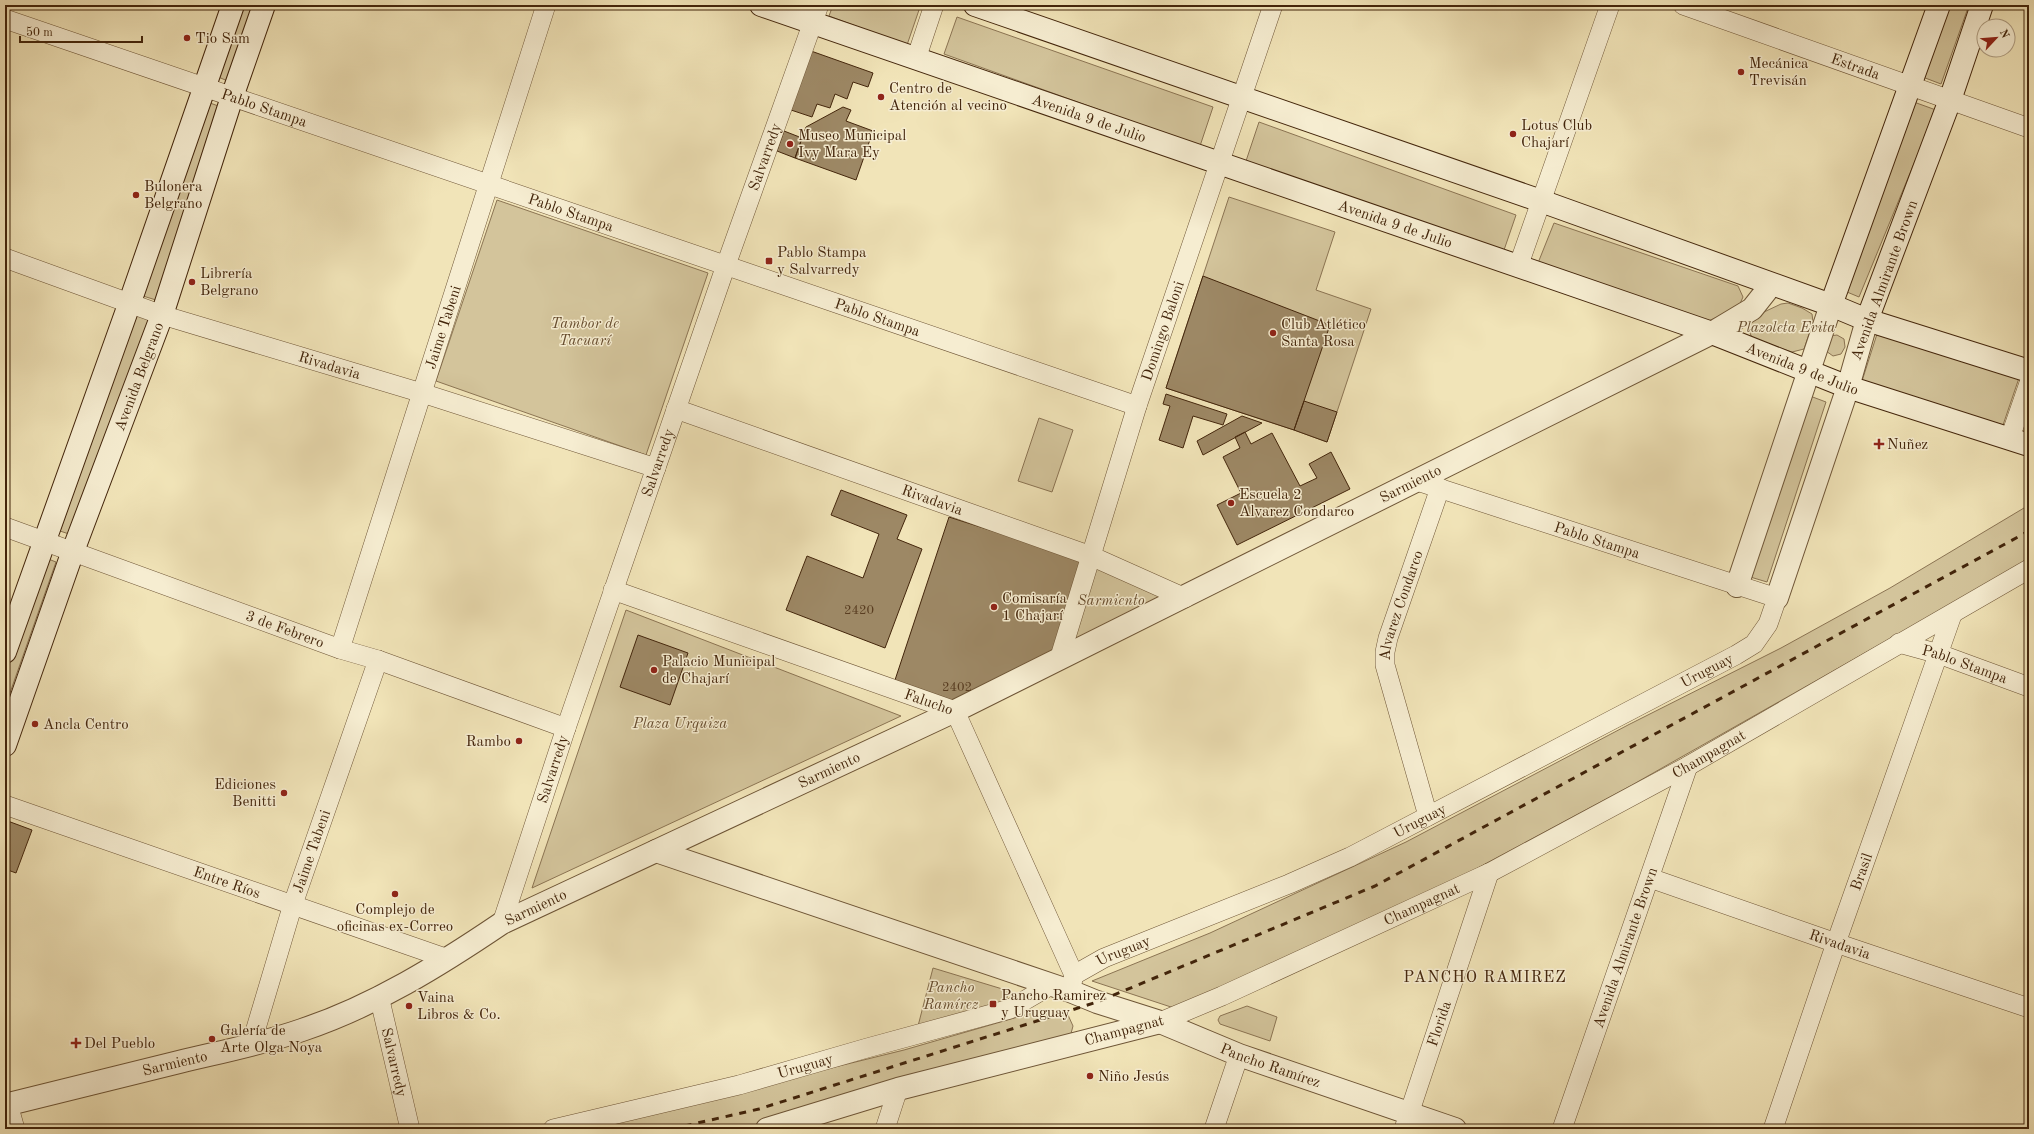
<svg xmlns="http://www.w3.org/2000/svg" width="2034" height="1134" font-family="'Old Standard TT',serif">
	<style>
		.green { fill: #d3c49b; stroke: #8b7453 }
		.building { fill: #9d8865; stroke: #43250b }
		.lines { fill: none; stroke-linecap: round; stroke-linejoin: round }
		.minor-casing { stroke: #6e5536; stroke-width: 20 }
		.tertiary-casing { stroke: #6e5536; stroke-width: 24 }
		.secondary-casing { stroke: #43250b; stroke-width: 24 }
		.minor { stroke: #f6edd1; stroke-width: 19 }
		.tertiary { stroke: #f6edd1; stroke-width: 22 }
		.secondary { stroke: #f6edd1; stroke-width: 22 }
		.rail { stroke: #43250b; stroke-width: 3; stroke-dasharray: 7 7; stroke-linecap: butt }
		.poi-dot { fill: #8f2418; stroke: #f6edd1; stroke-width: 1.5 }
		.labels { text-anchor: middle; stroke-width: 3; stroke-linejoin: round; paint-order: stroke }
		.number-label { font-size: 13px; fill: #5a3e22 }
		.poi-label { font-size: 15px; fill: #43250b; stroke: #f6edd1; text-anchor: start }
		.street-label { font-size: 15px; fill: #43250b; stroke: #f6edd1 }
		.park-label { font-size: 15px; font-style: italic; fill: #674d2f; stroke: #f6edd1 }
		.neighbourhood-label { font-size: 16px; letter-spacing: 1px; fill: #43250b; stroke: #f6edd1 }
	</style>
	<rect width="100%" height="100%" fill="#f1e4b8"/>
	<filter id="stains"><feTurbulence type="fractalNoise" baseFrequency=".005" numOctaves="4"/><feColorMatrix values="0 0 0 0 .2 0 0 0 0 .09 0 0 0 0 .02 0 0 0 .5 -.17"/></filter>
	<radialGradient id="worn" r=".72"><stop offset=".6" stop-color="#630" stop-opacity="0"/><stop offset="1" stop-color="#630" stop-opacity=".3"/></radialGradient>
	<path class="green" d="M242,5H258L230,82L216,76Z
		M833,5H915L920,7L907,45L829,16Z
		M1945,5H1969L1941,84L1920,76Z
		M957,17L1213,107L1200,146L944,54Z
		M1911,101L1936,110L1859,297L1847,292Z
		M210,103L224,108L156,300L143,296Z
		M1259,122L1516,215L1503,253L1246,161Z
		M1229,197L1335,232L1316,290L1371,309L1327,442L1294,430L1166,388Z
		M497,200L708,273L646,455L436,381Z
		M1554,223L1738,286L1743,297L1738,308L1706,322L1538,263Z
		M1788,303L1802,308L1812,314L1813,322L1804,349L1792,352L1752,338L1748,328L1749,319L1781,304Z
		M137,312L151,317L75,536L60,531Z
		M1877,334L2020,375L2003,425L1862,381Z
		M1837,335L1844,339L1845,347L1841,354L1833,356L1826,351L1829,336Z
		M1810,396L1826,402L1767,582L1747,576Z
		M1039,418L1073,430L1052,492L1018,481Z
		M2029,505V560L1632,785L1418,900L1174,1008L1092,981L1210,933L1406,842L1628,725L1781,648L1890,588Z
		M43,557L56,562L5,707V667Z
		M1093,562L1177,598L1065,655Z
		M626,610L901,716L532,888Z
		M933,968L1009,991L1005,1004L918,1026Z
		M1247,1006L1277,1017L1270,1041L1220,1024L1218,1020L1220,1016Z
		M1042,1010L1068,1015L1073,1026L1069,1041L767,1124L746,1129H584L904,1050Z"/>
	<path class="building" d="M811,51L873,73L868,87L853,82L847,99L835,94L830,108L817,104L812,117L791,110Z
		M843,107L851,110L846,121L873,131L856,180L795,158L806,127Z
		M784,131L802,138L795,158L777,151Z
		M1203,276L1330,325L1294,430L1166,388Z
		M1166,394L1227,414L1223,425L1193,416L1183,448L1159,440L1170,406L1163,404Z
		M1304,401L1337,412L1327,442L1294,430Z
		M1242,416L1262,423L1203,455L1197,441Z
		M1245,432L1251,444L1272,433L1300,486L1317,478L1309,464L1331,452L1350,489L1237,545L1217,505L1241,493L1223,457L1240,448L1235,437Z
		M841,490L907,515L897,539L922,549L885,648L786,610L807,556L863,578L879,534L831,515Z
		M949,517L1084,560L1054,655L956,704L895,680Z
		M638,635L688,653L670,705L620,687Z
		M5,820L32,830L16,873L5,869Z"/>
	<g class="lines">
		<defs>
			<g id="minor">
				<path id="s1" d="M1683,5L2029,128"/>
				<path id="s2" d="M5,19L1137,406"/>
				<path d="M916,59L934,5"/>
				<path id="s3" d="M5,258L162,315L422,393L656,468"/>
				<path d="M1518,267L1610,5"/>
				<path id="s4" d="M676,409L1091,556L1185,598"/>
				<path d="M2010,438L2029,383"/>
				<path id="s5" d="M5,527L340,649L378,660L566,728"/>
				<path id="s6" d="M613,590L955,711L1074,975L1071,987"/>
				<path id="s7" d="M1899,643L1939,654L2029,687"/>
				<path id="s8" d="M340,649L546,5"/>
				<path id="s9" d="M1059,660L1137,406L1273,5"/>
				<path id="s10" d="M5,805L448,959"/>
				<path id="s11" d="M1428,816L1385,665V652L1388,638L1440,488"/>
				<path id="s12" d="M1650,878L1836,943L2029,1008"/>
				<path id="s13" d="M502,923L566,728L726,265L819,5"/>
				<path id="s14" d="M1074,975L1104,958L1289,884L1350,857L1736,655L1754,644L1768,624L1777,598L1417,481"/>
				<path id="s15" d="M379,996L410,1129"/>
				<path id="s16" d="M1160,1022L1222,996L1489,873L1688,766L2029,569"/>
				<path id="s17" d="M251,1045L293,904L378,660"/>
				<path d="M8,1104L15,1129"/>
				<path id="s18" d="M553,1129L739,1085L867,1048L1010,1009L1051,985"/>
				<path d="M885,1129L898,1089"/>
				<path d="M1214,1129L1239,1055"/>
				<path id="s19" d="M1404,1129L1489,873"/>
				<path id="s20" d="M1562,1129L1688,766"/>
				<path id="s21" d="M1773,1129L1836,943L1952,615"/>
			</g>
			<g id="tertiary">
				<path d="M1737,586L1831,305"/>
				<path d="M1777,598L1848,387L1867,320"/>
				<path id="s22" d="M656,851L1070,991L1097,1002L1160,1022L1239,1055L1455,1129"/>
				<path id="s23" d="M5,1105C63,1091 121,1076 179,1062C220,1052 262,1044 302,1030C374,1006 440,965 502,923L955,711L1712,333L1752,309L1771,285"/>
				<path d="M767,1129L898,1089L1160,1022"/>
			</g>
			<g id="secondary">
				<path id="s24" d="M761,5L1712,333L1848,387L2029,445"/>
				<path d="M975,5L1541,201L1831,305L1867,320L2029,371"/>
				<path d="M1831,305L1939,5"/>
				<path d="M1867,320L1950,100L1982,5"/>
				<path d="M5,652L130,302L233,5"/>
				<path id="s25" d="M5,745L73,551L162,315L232,97L264,5"/>
			</g>
		</defs>
		<use href="#minor" class="minor-casing"/>
		<use href="#tertiary" class="tertiary-casing"/>
		<use href="#secondary" class="secondary-casing"/>
		<use href="#minor" class="minor"/>
		<use href="#tertiary" class="tertiary"/>
		<use href="#secondary" class="secondary"/>
		<path class="rail" d="M671,1129L759,1109L1097,1002L1375,886L2029,531"/>
	</g>
	<g class="poi-dot">
		<circle cx="187" cy="38" r="4"/>
		<circle cx="1741" cy="72" r="4"/>
		<circle cx="881" cy="97" r="4"/>
		<circle cx="1513" cy="134" r="4"/>
		<circle cx="790" cy="144" r="4"/>
		<circle cx="136" cy="195" r="4"/>
		<rect x="765" y="257" width="8" height="8" rx="2"/>
		<circle cx="192" cy="282" r="4"/>
		<circle cx="1273" cy="333" r="4"/>
		<path d="M1877 438h4v4h4v4h-4v4h-4v-4h-4v-4h4z"/>
		<circle cx="1231" cy="503" r="4"/>
		<circle cx="994" cy="607" r="4"/>
		<circle cx="654" cy="670" r="4"/>
		<circle cx="35" cy="724" r="4"/>
		<circle cx="519" cy="741" r="4"/>
		<circle cx="284" cy="793" r="4"/>
		<circle cx="395" cy="894" r="4"/>
		<rect x="989" y="1000" width="8" height="8" rx="2"/>
		<circle cx="409" cy="1006" r="4"/>
		<circle cx="212" cy="1039" r="4"/>
		<path d="M74 1037h4v4h4v4h-4v4h-4v-4h-4v-4h4z"/>
		<circle cx="1090" cy="1076" r="4"/>
	</g>
	<g class="labels">
		<g class="number-label">
			<text x="859" y="614">2420</text>
			<text x="957" y="691">2402</text>
		</g>
		<g class="poi-label">
			<text x="195" y="43">Tio Sam</text>
			<text x="1749" y="68">Mecánica<tspan x="1749" dy="17">Trevisán</tspan></text>
			<text x="889" y="93">Centro de<tspan x="889" dy="17">Atención al vecino</tspan></text>
			<text x="1521" y="130">Lotus Club<tspan x="1521" dy="17">Chajarí</tspan></text>
			<text x="798" y="140">Museo Municipal<tspan x="798" dy="17">Ivy Mara Ey</tspan></text>
			<text x="144" y="191">Bulonera<tspan x="144" dy="17">Belgrano</tspan></text>
			<text x="777" y="257">Pablo Stampa<tspan x="777" dy="17">y Salvarredy</tspan></text>
			<text x="200" y="278">Librería<tspan x="200" dy="17">Belgrano</tspan></text>
			<text x="1281" y="329">Club Atlético<tspan x="1281" dy="17">Santa Rosa</tspan></text>
			<text x="1887" y="449">Nuñez</text>
			<text x="1239" y="499">Escuela 2<tspan x="1239" dy="17">Alvarez Condarco</tspan></text>
			<text x="1002" y="603">Comisaría<tspan x="1002" dy="17">1 Chajarí</tspan></text>
			<text x="662" y="666">Palacio Municipal<tspan x="662" dy="17">de Chajarí</tspan></text>
			<text x="43" y="729">Ancla Centro</text>
			<text x="511" y="746" text-anchor="end">Rambo</text>
			<text x="276" y="789" text-anchor="end">Ediciones<tspan x="276" dy="17">Benitti</tspan></text>
			<text x="395" y="914" text-anchor="middle">Complejo de<tspan x="395" dy="17">oficinas ex-Correo</tspan></text>
			<text x="1001" y="1000">Pancho Ramirez<tspan x="1001" dy="17">y Uruguay</tspan></text>
			<text x="417" y="1002">Vaina<tspan x="417" dy="17">Libros &amp; Co.</tspan></text>
			<text x="220" y="1035">Galería de<tspan x="220" dy="17">Arte Olga Noya</tspan></text>
			<text x="84" y="1048">Del Pueblo</text>
			<text x="1098" y="1081">Niño Jesús</text>
		</g>
		<g class="street-label">
			<text dy="5" stroke="none"><textPath href="#s1" startOffset="183">Estrada</textPath></text>
			<text dy="5" stroke="none"><textPath href="#s2" startOffset="274">Pablo Stampa</textPath></text>
			<text dy="5" stroke="none"><textPath href="#s24" startOffset="347">Avenida 9 de Julio</textPath></text>
			<text dy="5" stroke="none"><textPath href="#s13" startOffset="810">Salvarredy</textPath></text>
			<text dy="5" stroke="none"><textPath href="#s2" startOffset="598">Pablo Stampa</textPath></text>
			<text dy="5" stroke="none"><textPath href="#s24" startOffset="671">Avenida 9 de Julio</textPath></text>
			<text transform="translate(1884 280) rotate(-70)" y="5">Avenida Almirante Brown</text>
			<text dy="5" stroke="none"><textPath href="#s2" startOffset="922">Pablo Stampa</textPath></text>
			<text dy="5" stroke="none"><textPath href="#s8" startOffset="338">Jaime Tabeni</textPath></text>
			<text dy="5" stroke="none"><textPath href="#s9" startOffset="345">Domingo Baloni</textPath></text>
			<text dy="5" stroke="none"><textPath href="#s3" startOffset="342">Rivadavia</textPath></text>
			<text dy="5" stroke="none"><textPath href="#s24" startOffset="1103">Avenida 9 de Julio</textPath></text>
			<text dy="5" stroke="none"><textPath href="#s25" startOffset="392">Avenida Belgrano</textPath></text>
			<text dy="5" stroke="none"><textPath href="#s13" startOffset="486">Salvarredy</textPath></text>
			<text dy="5" stroke="none"><textPath href="#s23" startOffset="1543">Sarmiento</textPath></text>
			<text dy="5" stroke="none"><textPath href="#s4" startOffset="272">Rivadavia</textPath></text>
			<text transform="translate(1597 540) rotate(18)" y="5">Pablo Stampa</text>
			<text dy="5" stroke="none"><textPath href="#s11" startOffset="219">Alvarez Condarco</textPath></text>
			<text dy="5" stroke="none"><textPath href="#s5" startOffset="298">3 de Febrero</textPath></text>
			<text dy="5" stroke="none"><textPath href="#s7" startOffset="69">Pablo Stampa</textPath></text>
			<text dy="5" stroke="none"><textPath href="#s14" startOffset="703">Uruguay</textPath></text>
			<text dy="5" stroke="none"><textPath href="#s6" startOffset="335">Falucho</textPath></text>
			<text dy="5" stroke="none"><textPath href="#s16" startOffset="611">Champagnat</textPath></text>
			<text dy="5" stroke="none"><textPath href="#s13" startOffset="162">Salvarredy</textPath></text>
			<text dy="5" stroke="none"><textPath href="#s23" startOffset="895">Sarmiento</textPath></text>
			<text dy="5" stroke="none"><textPath href="#s14" startOffset="379">Uruguay</textPath></text>
			<text dy="5" stroke="none"><textPath href="#s17" startOffset="203">Jaime Tabeni</textPath></text>
			<text dy="5" stroke="none"><textPath href="#s21" startOffset="272">Brasil</textPath></text>
			<text dy="5" stroke="none"><textPath href="#s10" startOffset="235">Entre Ríos</textPath></text>
			<text dy="5" stroke="none"><textPath href="#s16" startOffset="287">Champagnat</textPath></text>
			<text dy="5" stroke="none"><textPath href="#s23" startOffset="571">Sarmiento</textPath></text>
			<text dy="5" stroke="none"><textPath href="#s12" startOffset="201">Rivadavia</textPath></text>
			<text dy="5" stroke="none"><textPath href="#s20" startOffset="192">Avenida Almirante Brown</textPath></text>
			<text dy="5" stroke="none"><textPath href="#s14" startOffset="55">Uruguay</textPath></text>
			<text dy="5" stroke="none"><textPath href="#s19" startOffset="111">Florida</textPath></text>
			<text transform="translate(1124 1030) rotate(-15)" y="5">Champagnat</text>
			<text dy="5" stroke="none"><textPath href="#s23" startOffset="175">Sarmiento</textPath></text>
			<text dy="5" stroke="none"><textPath href="#s15" startOffset="68">Salvarredy</textPath></text>
			<text dy="5" stroke="none"><textPath href="#s22" startOffset="651">Pancho Ramírez</textPath></text>
			<text dy="5" stroke="none"><textPath href="#s18" startOffset="260">Uruguay</textPath></text>
		</g>
		<g class="park-label">
			<text x="585" y="328">Tambor de<tspan x="585" dy="17">Tacuarí</tspan></text>
			<text x="1786" y="332">Plazoleta Evita</text>
			<text x="1111" y="605">Sarmiento</text>
			<text x="680" y="728">Plaza Urquiza</text>
			<text x="951" y="992">Pancho<tspan x="951" dy="17">Ramírez</tspan></text>
		</g>
		<g class="neighbourhood-label">
			<text x="1485" y="982">PANCHO RAMIREZ</text>
		</g>
	</g>
	<rect width="2034" height="1134" fill="none" stroke="#f1e4b8" stroke-width="20"/>
	<rect x="6" y="6" width="2022" height="1122" fill="none" stroke="#43250b" stroke-width="2"/>
	<rect x="10" y="10" width="2014" height="1114" fill="none" stroke="#43250b"/>
	<g transform="translate(1996 38) rotate(64)"><circle r="19" fill="#f6edd1" stroke="#ae9d82"/>
	<path d="M0-3L7 15L0 10L-7 15Z" fill="#8f2418"/>
	<text y="-6" font-size="11" font-weight="bold" text-anchor="middle" fill="#43250b">N</text>
	</g>
	<path d="M20 36v6h122v-6" fill="none" stroke="#43250b" stroke-width="2"/>
	<text x="26" y="36" font-size="12" fill="#43250b" stroke="#f6edd1" stroke-width="3" paint-order="stroke">50 m</text>
	<rect width="100%" height="100%" filter="url(#stains)"/>
	<rect width="100%" height="100%" fill="url(#worn)"/>
</svg>
